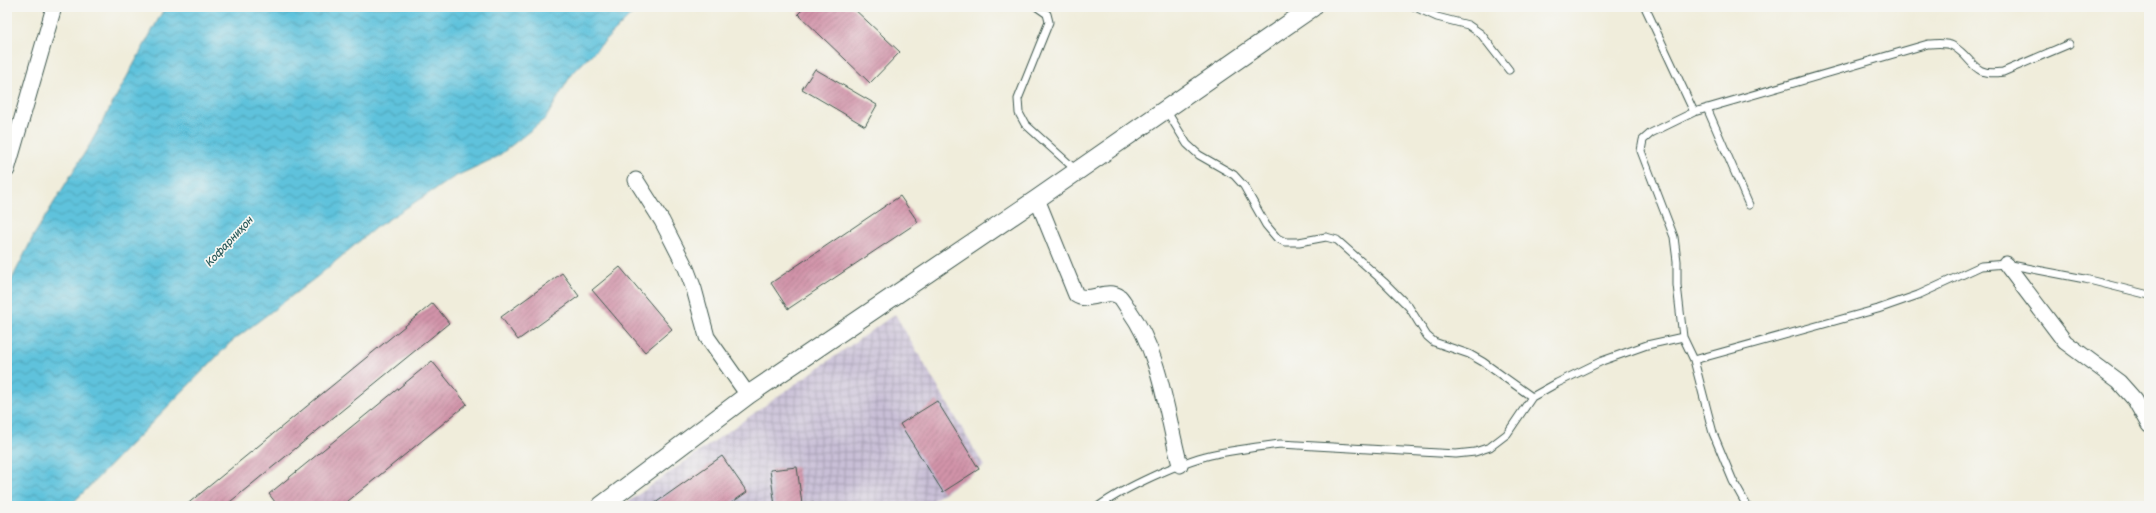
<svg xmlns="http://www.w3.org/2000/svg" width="2156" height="513" font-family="'Balsamiq Sans',sans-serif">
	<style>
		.industrial { fill: url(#industrial-grid) }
		.water { fill: url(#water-waves); stroke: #3e8088 }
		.building { fill: url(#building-hatch) }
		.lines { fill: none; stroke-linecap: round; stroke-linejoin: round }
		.service-casing { stroke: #3e574d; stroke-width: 9 }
		.minor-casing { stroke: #3e574d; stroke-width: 17 }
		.tertiary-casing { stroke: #3e574d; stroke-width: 20 }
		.service { stroke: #fff; stroke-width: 7 }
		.minor { stroke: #fff; stroke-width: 15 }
		.tertiary { stroke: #fff; stroke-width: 18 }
		.labels { text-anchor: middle; stroke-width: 3.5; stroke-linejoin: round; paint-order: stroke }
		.water-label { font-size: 11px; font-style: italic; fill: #2f5e5e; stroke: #f6f6f2 }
	</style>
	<defs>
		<pattern id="industrial-grid" width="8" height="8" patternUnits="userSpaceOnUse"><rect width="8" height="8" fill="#c9bfd7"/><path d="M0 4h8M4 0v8" fill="none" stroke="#a39caf"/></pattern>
		<pattern id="water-waves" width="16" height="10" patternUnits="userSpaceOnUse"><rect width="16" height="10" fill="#5ec2dc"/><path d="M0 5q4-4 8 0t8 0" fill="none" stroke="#4d9fb3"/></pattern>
		<pattern id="building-hatch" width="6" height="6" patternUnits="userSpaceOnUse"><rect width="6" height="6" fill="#d193a9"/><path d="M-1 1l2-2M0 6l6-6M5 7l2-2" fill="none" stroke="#a9798a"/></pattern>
	</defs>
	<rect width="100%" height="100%" fill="#f6f6f2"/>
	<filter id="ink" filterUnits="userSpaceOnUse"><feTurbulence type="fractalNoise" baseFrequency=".025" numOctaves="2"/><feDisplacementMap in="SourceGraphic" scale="8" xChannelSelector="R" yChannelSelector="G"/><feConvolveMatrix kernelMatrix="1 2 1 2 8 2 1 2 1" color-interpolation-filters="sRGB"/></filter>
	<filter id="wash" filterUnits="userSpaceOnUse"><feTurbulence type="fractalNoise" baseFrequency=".012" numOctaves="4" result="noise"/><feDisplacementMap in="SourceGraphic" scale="16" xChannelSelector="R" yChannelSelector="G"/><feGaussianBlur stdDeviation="0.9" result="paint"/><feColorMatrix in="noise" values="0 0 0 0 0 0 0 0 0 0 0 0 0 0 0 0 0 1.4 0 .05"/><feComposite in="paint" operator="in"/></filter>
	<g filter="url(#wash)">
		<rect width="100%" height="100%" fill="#f0eddb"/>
		<path class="industrial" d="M895,314L984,466L924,506H622Z"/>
		<path class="water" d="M165,7H639L571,75L546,118L497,157L454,177L375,228L318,276L231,342L70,506H7V289L34,235L92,141Z"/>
		<g id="blocks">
			<path class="building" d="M805,7H852L900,52L870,83L798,14Z
				M815,69L877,105L865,126L802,89Z
				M900,196L918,222L788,309L771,283Z
				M620,267L672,329L645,352L592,290Z
				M562,273L579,296L518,340L501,317Z
				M433,303L449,323L225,506H185Z
				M432,361L467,404L342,506H278L269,494Z
				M937,401L979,469L943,492L900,424Z
				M722,456L747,492L727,506H651Z
				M797,467L802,504L813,502V506H775L770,470Z"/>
		</g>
	</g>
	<g filter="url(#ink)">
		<use href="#blocks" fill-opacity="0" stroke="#3e574d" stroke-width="1"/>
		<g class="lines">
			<defs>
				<path id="service" d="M1037,7L1047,14L1049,22L1018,99L1019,113L1025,124L1077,171
					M1415,7L1437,17L1468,25L1481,34L1509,70
					M1645,7L1694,112L1928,44C1936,44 1945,42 1953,46C1975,59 1971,77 2003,72L2069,44
					M1707,108L1749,205
					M1166,110L1187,144L1199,155L1234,175L1244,186L1266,225L1277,238L1285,242H1299L1326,237L1337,240L1384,282L1409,307L1427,336L1434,342L1469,354L1483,362L1532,397
					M1694,112L1651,133L1643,140L1641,151L1674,237L1677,261V285L1683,337L1694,360L1713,433L1733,481L1747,506
					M1694,360L1878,309L1918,295L1981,266L2006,264L2085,279L2149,295
					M1099,506C1124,488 1180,462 1210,455C1233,450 1257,447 1280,444L1456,454L1475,452L1490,447L1507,434L1532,397L1557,383L1602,361L1647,345L1683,337"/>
				<path id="minor" d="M7,170L54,7
					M636,180L662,221L686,268L694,289L707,337L748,395
					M1037,199L1076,295C1089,304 1107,287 1120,297C1123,300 1126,306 1129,310C1161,354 1166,413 1180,465
					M2006,264L2065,342L2119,382L2135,400L2149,425"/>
				<path id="tertiary" d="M601,506L748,395L1037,199L1313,7"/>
			</defs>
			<use href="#service" class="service-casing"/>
			<use href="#minor" class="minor-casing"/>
			<use href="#tertiary" class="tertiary-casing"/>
			<use href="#service" class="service"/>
			<use href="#minor" class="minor"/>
			<use href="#tertiary" class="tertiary"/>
		</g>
	</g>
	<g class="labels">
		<g class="water-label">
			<text transform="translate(229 241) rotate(-47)" y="4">Кофарниҳон</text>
		</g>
	</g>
	<rect width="2156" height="513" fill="none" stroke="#f6f6f2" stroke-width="24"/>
</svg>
